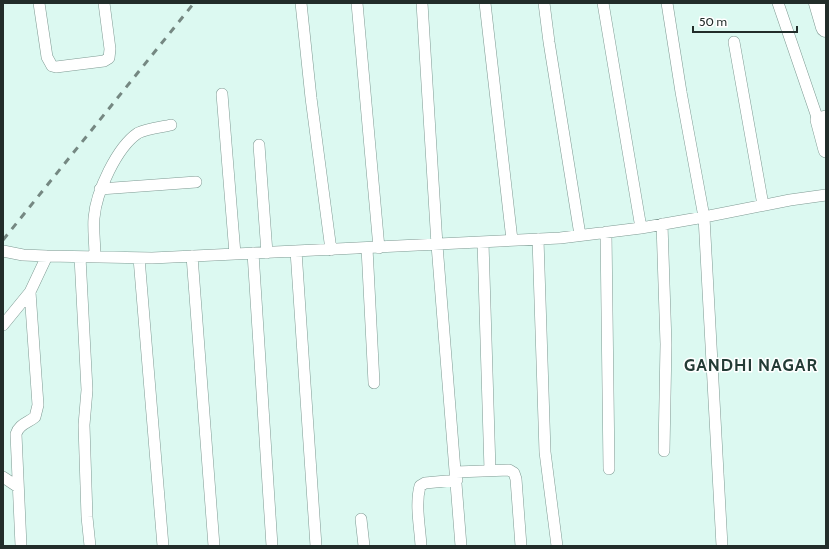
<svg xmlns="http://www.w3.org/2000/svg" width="829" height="549" font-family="Cabin,sans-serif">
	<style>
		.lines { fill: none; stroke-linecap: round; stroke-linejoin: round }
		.street-casing { stroke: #7f9a93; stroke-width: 12 }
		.secondary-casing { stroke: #7f9a93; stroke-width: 16 }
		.highway-casing { stroke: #7f9a93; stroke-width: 21 }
		.street { stroke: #fff; stroke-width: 11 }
		.secondary { stroke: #fff; stroke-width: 15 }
		.highway { stroke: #fff; stroke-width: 20 }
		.rail { stroke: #758882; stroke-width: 3; stroke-dasharray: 7 7; stroke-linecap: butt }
		.labels { text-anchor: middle; stroke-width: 3; stroke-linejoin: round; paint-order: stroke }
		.district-label { font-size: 17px; font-weight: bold; letter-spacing: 1px; fill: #233b35; stroke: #fff }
	</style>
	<rect width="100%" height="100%" fill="#dcf9f1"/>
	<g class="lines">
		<defs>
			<path id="street" d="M39,3L47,57L52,66L56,67L104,61L109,58L110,49L104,3
				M301,3L311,98L331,250
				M357,3L379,248
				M422,3L437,245L461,546
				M485,3L512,240
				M544,3L549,42L580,235
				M603,3L641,228
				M667,3L681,92L704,217L722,546
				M778,3L818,120
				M734,42L763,205
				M222,94L235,254
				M259,145L267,253
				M100,189L196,182
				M662,224L666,344L664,451
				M606,232L609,469
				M538,239L545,452L557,546
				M483,242L490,470
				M367,248L374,383
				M3,251L23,255L47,256L152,258L560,238L641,228L704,217L790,200L826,195
				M296,251L316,546
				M253,253L272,546
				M192,256L214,546
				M80,257L87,390L84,425L87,517L90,546
				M95,257C95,244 93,230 94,218C96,192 117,147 138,133C146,129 162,127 171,125
				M139,258L163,546
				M3,325L30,292L47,256
				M456,472L509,470L514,473L516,479L521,546
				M3,477L18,487
				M361,519L364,546
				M21,546L16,434C19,424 28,423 35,417L38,405L30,292
				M421,546C420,527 415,505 420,486L425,483L457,480"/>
			<path id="secondary" d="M826,118L818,120L826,150"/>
			<path id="highway" d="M819,3L826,27"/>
		</defs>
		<use href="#street" class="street-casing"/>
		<use href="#secondary" class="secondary-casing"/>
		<use href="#highway" class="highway-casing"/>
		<use href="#street" class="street"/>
		<use href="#secondary" class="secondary"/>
		<use href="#highway" class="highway"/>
		<path class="rail" d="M3,240L194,3"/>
	</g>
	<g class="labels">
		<g class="district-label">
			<text x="751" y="371">GANDHI NAGAR</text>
		</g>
	</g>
	<rect width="829" height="549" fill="none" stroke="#222d2a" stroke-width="8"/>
	<path d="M693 26v6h104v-6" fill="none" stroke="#222d2a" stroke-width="2"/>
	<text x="699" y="26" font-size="12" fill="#222d2a" stroke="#ffffff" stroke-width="3" paint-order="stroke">50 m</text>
</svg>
